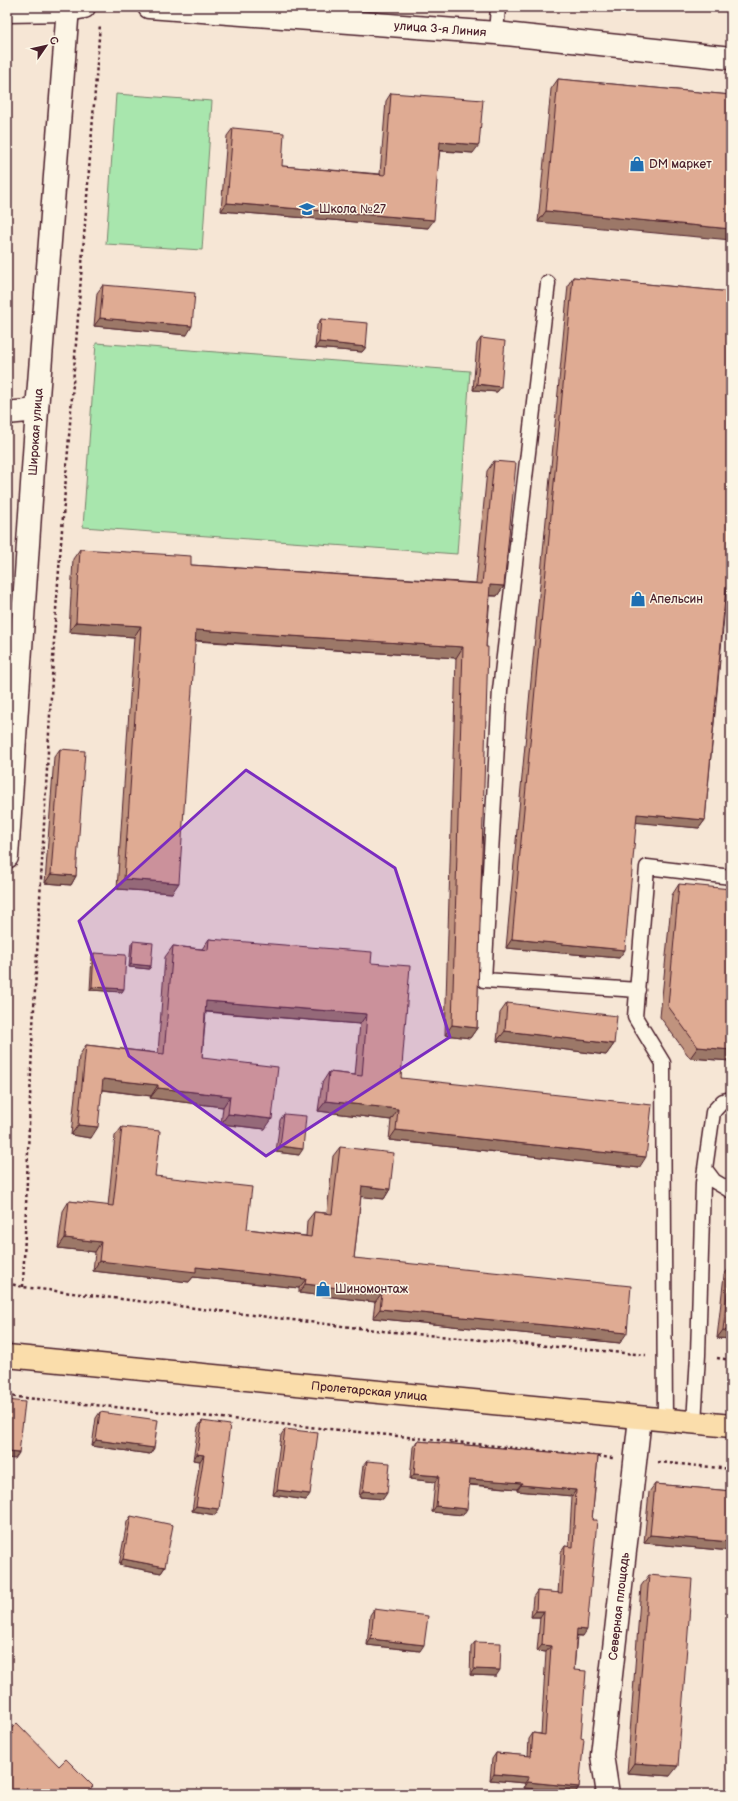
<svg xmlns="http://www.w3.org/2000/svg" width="738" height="1801" font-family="'Balsamiq Sans',sans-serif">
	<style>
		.green { fill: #a8e6ad; stroke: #79826c }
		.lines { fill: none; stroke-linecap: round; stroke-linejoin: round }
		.lane-casing { stroke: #4a1f2b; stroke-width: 17 }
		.street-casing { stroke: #4a1f2b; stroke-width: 25 }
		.primary-casing { stroke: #4a1f2b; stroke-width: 25 }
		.path { stroke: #4a1f2b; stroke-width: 2.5; stroke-dasharray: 3 3; stroke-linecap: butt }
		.lane { stroke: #fcf5e5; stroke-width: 14 }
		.street { stroke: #fcf5e5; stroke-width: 22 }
		.primary { stroke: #faddab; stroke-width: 22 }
		.wall { fill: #c0937e; stroke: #4a1f2b }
		.shaded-wall { fill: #9c7867; stroke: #4a1f2b }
		.building { fill: #dfab93; stroke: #4a1f2b }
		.marked { fill: #7b2cbf; fill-opacity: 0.2; stroke: #7b2cbf; stroke-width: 3; stroke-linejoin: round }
		.labels { text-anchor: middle; stroke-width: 3; stroke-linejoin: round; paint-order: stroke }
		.street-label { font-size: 12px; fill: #4a1f2b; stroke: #fcf5e5 }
		.poi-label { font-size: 12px; fill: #4a1f2b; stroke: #fcf5e5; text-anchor: start }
	</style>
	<rect width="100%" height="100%" fill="#f6e6d5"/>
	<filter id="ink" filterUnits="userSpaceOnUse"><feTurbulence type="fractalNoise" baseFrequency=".025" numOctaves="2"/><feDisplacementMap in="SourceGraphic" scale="8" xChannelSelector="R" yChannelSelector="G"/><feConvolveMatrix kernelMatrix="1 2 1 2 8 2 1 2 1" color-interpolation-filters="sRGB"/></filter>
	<g filter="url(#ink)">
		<path class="green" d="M116,94L212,101L202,250L106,244Z
			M96,343L470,371L457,554L83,527Z"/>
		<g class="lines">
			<defs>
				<path id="lane" d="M496,33L498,7
					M548,283L500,690L484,980L638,990
					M705,1169L714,1181L731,1191
					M665,1421L663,1063L635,1017L647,867L731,877
					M694,1423L698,1355L703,1183L713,1112L723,1101L731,1099"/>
				<g id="street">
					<path id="s1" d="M149,7L496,33L731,58"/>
					<path d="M7,11L68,10L84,7"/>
					<path d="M7,413L37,410"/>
					<path id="s2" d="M7,857L37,410L68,7"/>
					<path id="s3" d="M608,1794L602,1755L640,1418"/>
				</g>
				<g id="primary">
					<path id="s4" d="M7,1356L731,1426"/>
				</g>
			</defs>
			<use href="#lane" class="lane-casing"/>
			<use href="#street" class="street-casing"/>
			<use href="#primary" class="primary-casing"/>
			<path class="path" d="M7,1283L23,1287L383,1331L646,1355
				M23,1287L32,1045L55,623L100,24
				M717,1358L731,1360
				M7,1396L613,1458
				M658,1462L731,1469"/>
			<use href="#lane" class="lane"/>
			<use href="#street" class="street"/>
			<use href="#primary" class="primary"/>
		</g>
		<path class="wall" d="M558,79L731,95L538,222L551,89Z
			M391,93L473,153L440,151L428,228L221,211L227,136L233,128L282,166L380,174L386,101Z
			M573,277L731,292V597L726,596L705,820L699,828L636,822L619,958L506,948L568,285Z
			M103,285L187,335L94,326L97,293Z
			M321,319L366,347L362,352L315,348L317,325Z
			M481,338L501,387L497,392L473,390L477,344Z
			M494,461L504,586L497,596H490L486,647L477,1028L470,1038L445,1035L456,658L195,641L172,893L117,889L134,637L69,632L73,559L80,549L191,565L476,583L487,471Z
			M60,749L76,876L71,885L45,883L54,757Z
			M679,884L731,1061L690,1058L660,1017L672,895Z
			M209,939L371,963L401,1078L639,1168L389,1140L391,1120L318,1111L322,1083L329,1072L355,1075L360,1024L206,1012L202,1058L265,1129L221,1124L223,1107L150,1098L151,1096L102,1090L91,1138L71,1135L79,1056L86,1045L158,1053L165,957L173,946L202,949Z
			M133,941L151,966L149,969L129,967L131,944Z
			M94,953L122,992L90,990L92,956Z
			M507,1003L614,1044L606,1055L497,1041L500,1013Z
			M284,1114L299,1155L276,1152L280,1120Z
			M122,1127L155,1176L247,1229L306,1236L307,1221L314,1212L327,1213L333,1156L340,1147L390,1189L384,1199L361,1196L354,1258L620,1343L373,1318L375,1302L299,1293V1288L193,1277L189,1282L93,1271L95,1252L58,1248L63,1211L69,1201L108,1206L115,1136Z
			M730,1267L731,1339L717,1338L724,1275Z
			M100,1412L154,1448L150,1454L92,1446L96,1418Z
			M202,1421L219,1509L215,1515L192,1511L200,1461L193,1460L198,1427Z
			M285,1429L306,1500L273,1495L281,1435Z
			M417,1441L598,1456L592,1520L583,1636H577L574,1670L579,1787L575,1793L524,1788L525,1783L490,1780L492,1759L496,1753L528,1756L529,1739L533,1733L541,1734L546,1652L537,1651L540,1617H531L533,1597L537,1591L558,1593L561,1552L565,1546L569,1547L572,1496L517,1491V1489L469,1485L463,1515L432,1512L435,1482L410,1479L413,1447Z
			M367,1461L383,1499L359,1497L363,1466Z
			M655,1484L731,1491V1551L644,1543L649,1492Z
			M131,1516L165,1567L161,1573L119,1565L127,1522Z
			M649,1575L670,1776L627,1773L641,1586Z
			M374,1609L420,1651L367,1645L370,1615Z
			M475,1642L496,1676L470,1675L471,1647Z"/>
		<path class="shaded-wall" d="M440,142L479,145L473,153L435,150Z
			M227,203L434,220L428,228L221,211Z
			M546,211L731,229V240L538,222Z
			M100,318L192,326L187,335L94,326Z
			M319,342L366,347L362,352L315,348Z
			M477,384L501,387L497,392L473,390Z
			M490,585L504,586L497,596L483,595Z
			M726,587L731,588V597L721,595Z
			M76,622L141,626L134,637L69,632Z
			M196,630L463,647L456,658L189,640Z
			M637,814L705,820L699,828L631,822Z
			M51,874L76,876L71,885L45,883Z
			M124,879L179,883L172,893L117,889Z
			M512,939L625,950L619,958L506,948Z
			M131,964L151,966L149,969L129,967Z
			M92,987L124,989L122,992L90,990Z
			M206,1001L367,1014L360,1024L199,1011Z
			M452,1025L477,1028L470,1038L445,1035Z
			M505,1031L614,1044L606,1055L497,1041Z
			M698,1047L731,1050V1061L690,1058Z
			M103,1079L158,1085L151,1096L96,1089Z
			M158,1088L230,1096L223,1107L150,1098Z
			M326,1101L398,1109L391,1120L318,1111Z
			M228,1114L272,1119L265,1129L221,1124Z
			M78,1125L98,1127L91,1138L71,1135Z
			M396,1130L646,1157L639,1168L389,1140Z
			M280,1146L303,1149L299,1155L276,1152Z
			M362,1186L390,1189L384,1199L356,1196Z
			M65,1238L101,1242L95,1252L58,1248Z
			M99,1261L196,1267L306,1279L299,1288L193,1277L189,1282L93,1271Z
			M305,1284L382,1293L375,1302L299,1293Z
			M380,1309L627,1333L620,1343L373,1318Z
			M723,1330L731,1331V1339L717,1338Z
			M96,1440L154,1448L150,1454L92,1446Z
			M7,1452L19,1453L15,1459L7,1458Z
			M197,1454L204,1455L200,1461L193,1460Z
			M414,1474L439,1476L435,1482L410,1479Z
			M470,1479L522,1483L517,1489L465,1484Z
			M521,1485L576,1490L572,1496L517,1491Z
			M277,1490L310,1494L306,1500L273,1495Z
			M363,1491L387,1493L383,1499L359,1497Z
			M196,1506L219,1509L215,1515L192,1511Z
			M436,1506L467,1509L463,1515L432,1512Z
			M650,1535L731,1542V1551L644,1543Z
			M123,1559L165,1567L161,1573L119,1565Z
			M536,1611H544L540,1617H531Z
			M577,1629L587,1630L583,1636L573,1635Z
			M371,1639L424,1645L420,1651L367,1645Z
			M542,1645L551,1646L546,1652L537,1651Z
			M474,1669L500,1670L496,1676L470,1675Z
			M634,1763L678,1766L670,1776L627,1773Z
			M494,1774L529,1777L525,1783L490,1780Z
			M528,1782L579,1787L575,1793L524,1788Z"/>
		<path class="building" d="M558,79L731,95V229L546,211Z
			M391,93L483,100L479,145L440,142L434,220L227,203L233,128L284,133L282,166L385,175Z
			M573,277L731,292V588L726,587L705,820L637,814L625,950L512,939Z
			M103,285L195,293L192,326L100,318Z
			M321,319L368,323L366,347L319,342Z
			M481,338L505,341L501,387L477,384Z
			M494,461L516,463L504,586L490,585L486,647H488L477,1028L452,1025L463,647L196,630L179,883L124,879L141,626L76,622L80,549L191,556V565L482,584Z
			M60,749L85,751L76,876L51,874Z
			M679,884L731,889V1050L698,1047L668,1006Z
			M209,939L372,952L371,963L410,966L401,1078L652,1105L646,1157L396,1130L398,1109L326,1101L329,1072L362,1076L367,1014L206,1001L202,1058L278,1067L272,1119L228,1114L230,1096L158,1088V1085L103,1079L98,1127L78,1125L86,1045L164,1054L173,946L208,950Z
			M133,941L153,943L151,966L131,964Z
			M94,953L126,955L124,989L92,987Z
			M507,1003L617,1016L614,1044L505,1031Z
			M284,1114L306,1116L303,1149L280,1146Z
			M122,1127L160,1131L155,1176L252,1187L247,1229L311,1237L314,1212L332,1214L340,1147L394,1153L390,1189L362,1186L354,1258L631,1286L627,1333L380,1309L382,1293L305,1284L306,1279L196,1267V1272L99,1261L101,1242L65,1238L69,1201L113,1206Z
			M730,1267H731V1331L723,1330Z
			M7,1400L25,1402L19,1453L7,1452Z
			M100,1412L158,1420L154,1448L96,1440Z
			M202,1421L230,1425L219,1509L196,1506L204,1455L197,1454Z
			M285,1429L318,1433L310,1494L277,1490Z
			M417,1441L598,1456L592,1520H597L587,1630L577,1629L574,1670L586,1671L581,1738L584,1739L579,1787L528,1782L529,1777L494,1774L496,1753L531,1756L533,1733L545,1735L551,1646L542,1645L544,1611H536L537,1591L562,1593L565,1546L573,1547L576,1490L521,1485L522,1483L470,1479L467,1509L436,1506L439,1476L414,1474Z
			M367,1461L390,1463L387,1493L363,1491Z
			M655,1484L731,1491V1542L650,1535Z
			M131,1516L173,1525L165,1567L123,1559Z
			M649,1575L692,1579L678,1766L634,1763Z
			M374,1609L428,1616L424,1645L371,1639Z
			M475,1642L501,1643L500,1670L474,1669Z
			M17,1723L59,1766L66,1759L93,1786L86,1794H7V1733Z
			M159,1791L161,1794H156Z"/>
	</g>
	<path class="marked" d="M246,770L395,868L450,1037L266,1156L129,1056L79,921Z"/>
	<defs>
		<symbol id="shop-bare" viewBox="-9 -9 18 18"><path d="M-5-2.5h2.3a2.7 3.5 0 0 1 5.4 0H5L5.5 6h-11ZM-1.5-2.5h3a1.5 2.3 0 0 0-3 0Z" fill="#1f6fb2" stroke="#fcf5e5" stroke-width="2.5" paint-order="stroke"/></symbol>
		<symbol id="school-bare" viewBox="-9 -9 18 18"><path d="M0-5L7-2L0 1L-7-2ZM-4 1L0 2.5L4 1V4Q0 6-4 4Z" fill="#1f6fb2" stroke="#fcf5e5" stroke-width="2.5" paint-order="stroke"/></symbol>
	</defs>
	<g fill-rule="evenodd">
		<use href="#shop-bare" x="626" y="153" width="22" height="22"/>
		<use href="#school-bare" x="296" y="198" width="22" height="22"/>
		<use href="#shop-bare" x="627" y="588" width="22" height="22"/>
		<use href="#shop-bare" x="312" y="1278" width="22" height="22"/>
	</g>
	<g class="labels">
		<g class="street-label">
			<text dy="4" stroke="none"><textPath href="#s1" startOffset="292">улица 3-я Линия</textPath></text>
			<text dy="4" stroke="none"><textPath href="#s2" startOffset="426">Широкая улица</textPath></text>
			<text dy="4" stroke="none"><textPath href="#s4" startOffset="364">Пролетарская улица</textPath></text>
			<text dy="4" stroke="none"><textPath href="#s3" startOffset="189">Северная площадь</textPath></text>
		</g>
		<g class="poi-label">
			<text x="649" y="168">DM маркет</text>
			<text x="319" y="213">Школа №27</text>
			<text x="650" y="603">Апельсин</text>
			<text x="335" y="1293">Шиномонтаж</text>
		</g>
	</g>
	<rect width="738" height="1801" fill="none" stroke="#fcf5e5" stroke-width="24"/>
	<rect x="12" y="12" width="714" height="1777" fill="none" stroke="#4a1f2b" stroke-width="1.5" filter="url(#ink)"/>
	<g transform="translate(46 46) rotate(56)" stroke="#fcf5e5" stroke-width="3" paint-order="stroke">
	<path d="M0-3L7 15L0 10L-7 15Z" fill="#4a1f2b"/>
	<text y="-6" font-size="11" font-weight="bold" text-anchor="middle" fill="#4a1f2b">С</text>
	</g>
</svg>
